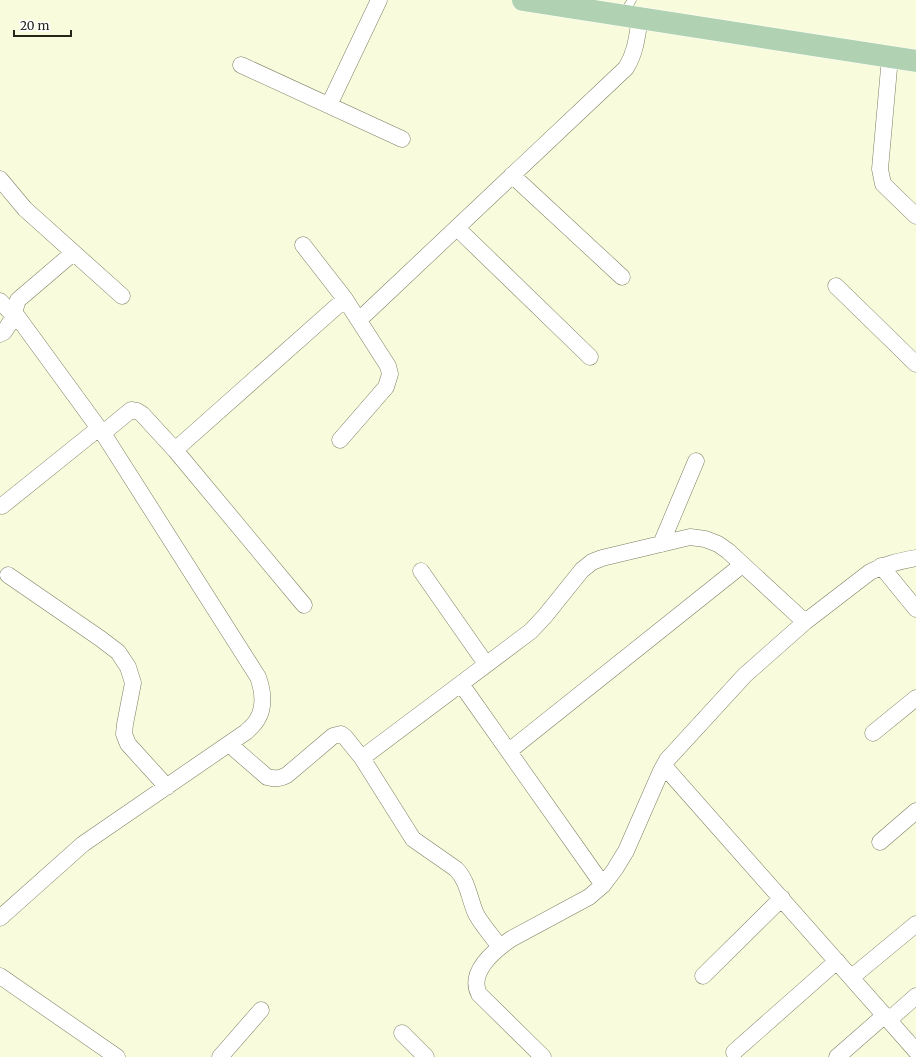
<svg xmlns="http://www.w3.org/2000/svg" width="916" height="1057" font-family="Merriweather,serif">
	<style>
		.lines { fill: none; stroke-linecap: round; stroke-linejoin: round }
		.lane-casing { stroke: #7b7e62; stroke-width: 9 }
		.street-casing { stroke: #7b7e62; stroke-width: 17 }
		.primary-casing { stroke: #fff; stroke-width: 23 }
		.lane { stroke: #fff; stroke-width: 8 }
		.street { stroke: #fff; stroke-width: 16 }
		.primary { stroke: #b0d2b2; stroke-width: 22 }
	</style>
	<rect width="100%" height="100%" fill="#f8fbdc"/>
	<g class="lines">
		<defs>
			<path id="lane" d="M622,15L632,0"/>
			<path id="street" d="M890,57L880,169L883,184L916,216
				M241,65L402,139
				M329,105L379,0
				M512,175L622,277
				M0,179L25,209L122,296
				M457,228L590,357
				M303,245L345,299L388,366L390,374L386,387L340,440
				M836,286L916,364
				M0,301L13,315
				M359,320L626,68C636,52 637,36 640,18
				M0,334L4,332L11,321L18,300L73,253
				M103,433L131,410L137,411L142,414L175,450L304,605
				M175,450L345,299
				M2,506L99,428
				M661,544L696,461
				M881,566L916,609
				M421,571L486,664
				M8,575L101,639L118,652L128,667L133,683L125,724L124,734L128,744L167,787
				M461,684L603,885
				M873,733L916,698
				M229,744L267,777C275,779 280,779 287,775L333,736L341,734L345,737L362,758L413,839L456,869C468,881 469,898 476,914C482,925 492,936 500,947
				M509,751L742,565
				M362,758L531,631L545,616L582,570L592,562L602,558L690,537L705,539L718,544L728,551L805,622
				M664,766L916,1051
				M880,842L916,811
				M0,918L83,844L246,732C250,728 254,725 257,720C265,707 263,691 258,677L106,438L14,312
				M0,976L117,1057
				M703,976L782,898
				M852,977L916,924
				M889,1020L916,996
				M402,1033L426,1057
				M734,1052L837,961
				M220,1057L261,1010
				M543,1057L479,994C468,972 495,950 511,939L589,897L603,885L615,869L626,851L661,771L667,760L745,675L805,622L870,572C885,564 899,561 916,558
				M837,1057L885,1015"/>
			<path id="primary" d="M523,0L916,61"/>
		</defs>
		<use href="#lane" class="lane-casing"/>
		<use href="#street" class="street-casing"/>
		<use href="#primary" class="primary-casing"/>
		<use href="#lane" class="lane"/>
		<use href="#street" class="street"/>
		<use href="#primary" class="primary"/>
	</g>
	<path d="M14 30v6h57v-6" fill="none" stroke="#24261a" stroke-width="2"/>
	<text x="20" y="30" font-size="12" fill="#24261a" stroke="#ffffff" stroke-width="3" paint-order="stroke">20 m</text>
</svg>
